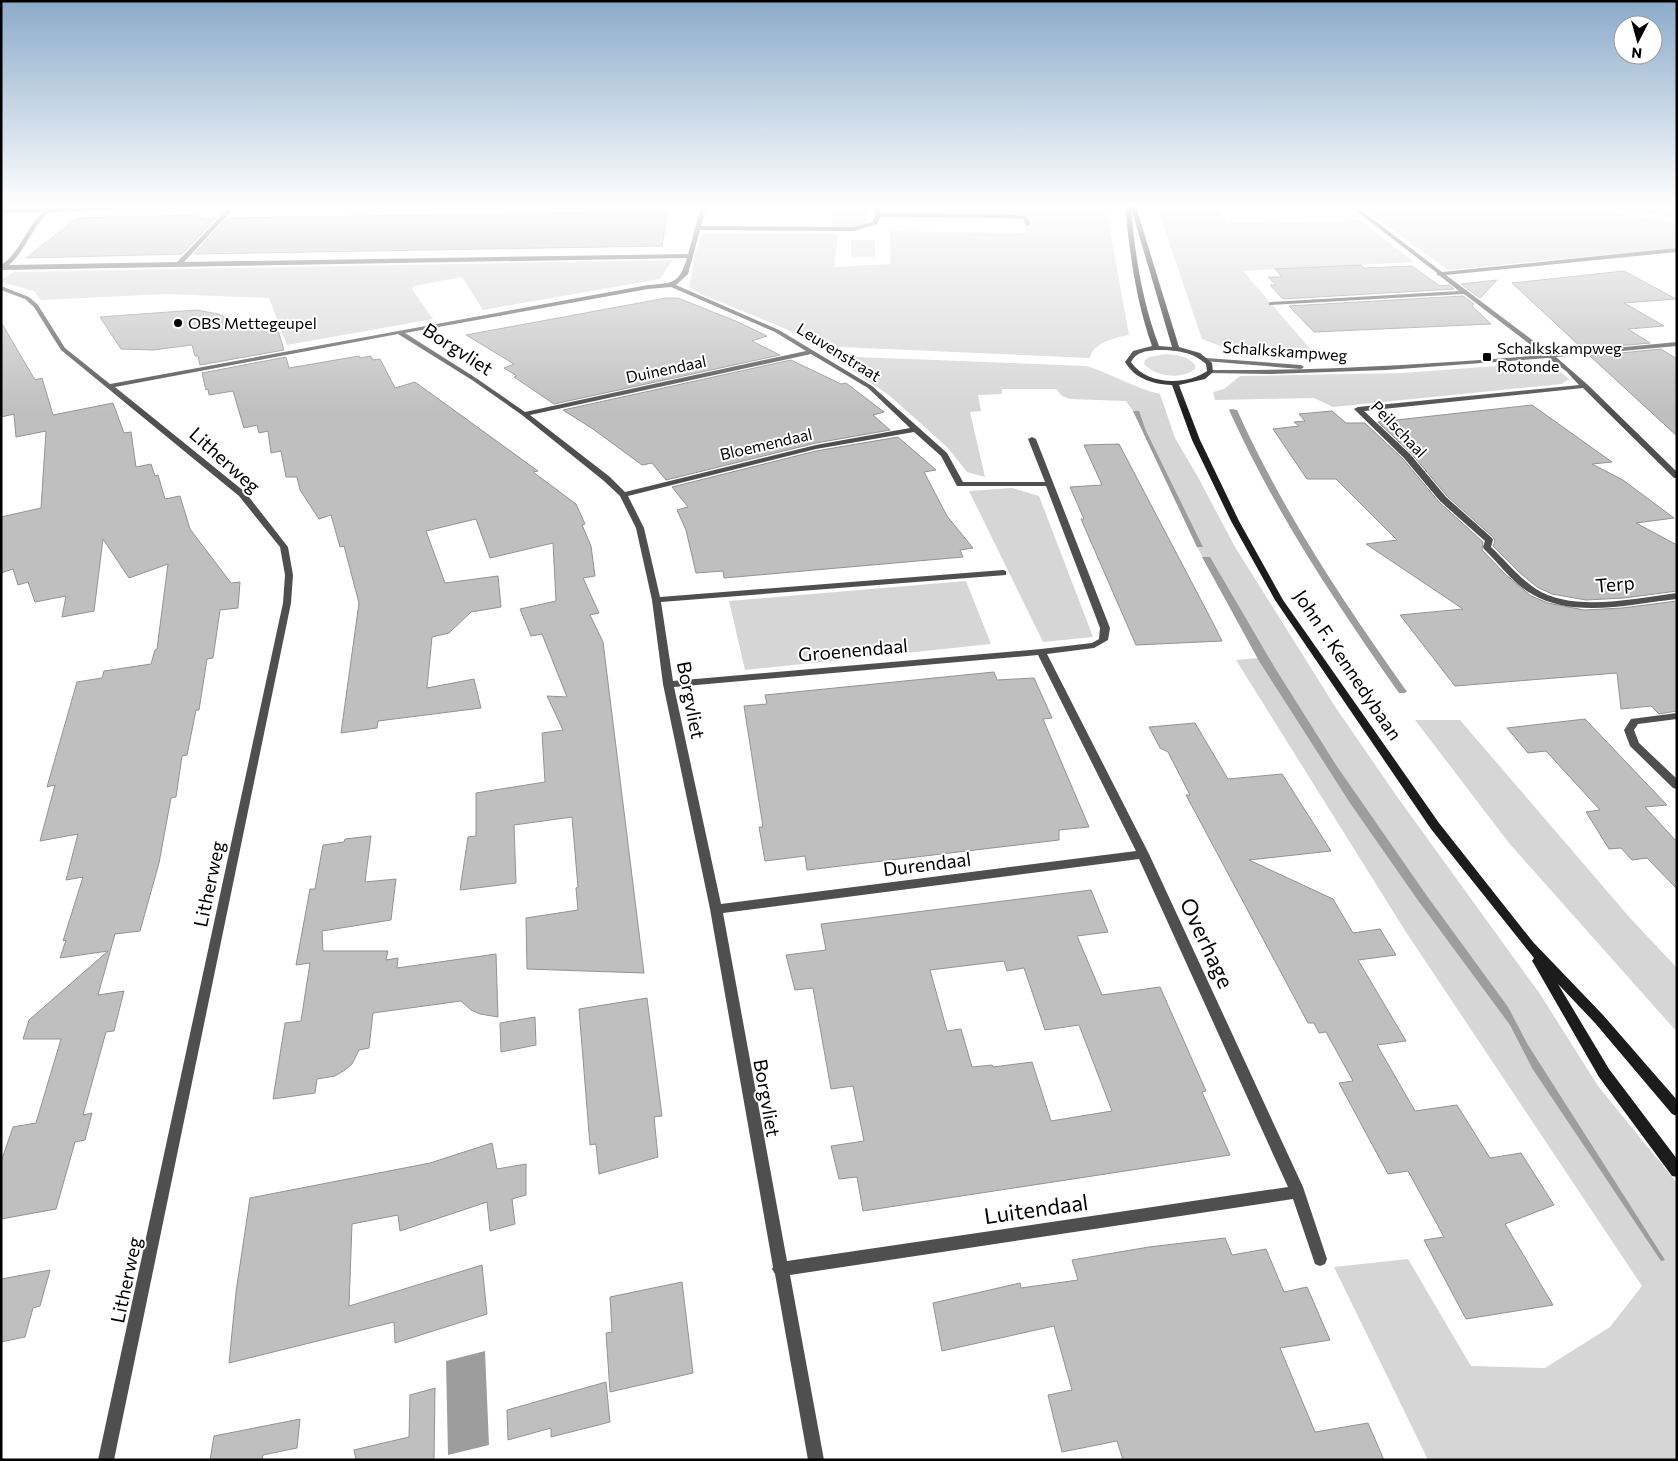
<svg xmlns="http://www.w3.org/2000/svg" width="1678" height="1461" font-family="Commissioner,sans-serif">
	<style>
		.green { fill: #d6d6d6 }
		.water { fill: #9d9d9d }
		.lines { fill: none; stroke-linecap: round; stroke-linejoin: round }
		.stream { fill: #9d9d9d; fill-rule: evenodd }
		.building { fill: #bfbfbf; stroke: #939393; fill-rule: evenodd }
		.minor { fill: #4f4f4f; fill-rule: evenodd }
		.secondary { fill: #1c1c1c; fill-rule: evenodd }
		.poi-dot { fill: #000; stroke: #fff; stroke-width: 2 }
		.labels { text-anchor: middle; stroke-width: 4; stroke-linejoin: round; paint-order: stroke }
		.far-poi-label { font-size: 16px; fill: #000; stroke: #fff; text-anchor: start }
		.far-street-label { font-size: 16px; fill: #000; stroke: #fff }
		.street-label { font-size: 19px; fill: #000; stroke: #fff }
		.near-street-label { font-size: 22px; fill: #000; stroke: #fff }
	</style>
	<rect width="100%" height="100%" fill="#fff"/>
	<path class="green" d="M833,207H868L866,224L855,227H831Z
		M957,207H1106L1129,335C1115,338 1093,342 1090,358L817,346L786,329L701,294L689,287L696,251L702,234H838L834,267L890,264V231L1026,233L1025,225H1033L1030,216Z
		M1157,207H1219L1227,222L1273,223L1360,220L1414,262L1243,271L1312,351L1231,350L1202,339Z
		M1361,207H1577L1677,223V248L1448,270Z
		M1610,207H1677V218Z
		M851,240H875V257H851Z
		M673,260L660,279L483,310L462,277L414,286L412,289L433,319L287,345L269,298L166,294L41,300L34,291L1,282V280L14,272Z
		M1166,354C1177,355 1188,356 1195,365V369C1182,380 1155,377 1144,364L1145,360L1149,357Z
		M832,356L1087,366C1112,374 1134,388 1160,394L1175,438L1199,479L1235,547L1336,708L1398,798L1540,994L1598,1086L1677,1183V1460H1428L1334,1267L1408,1259L1471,1366L1545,1368L1610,1327L1642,1286L1404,929L1236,660L1258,658L1197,547L1133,411L1126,401L1070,399L1062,396L1056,389H1002V394L978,395L981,411L970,412L985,477L967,472L948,448L890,396Z
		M1536,363C1551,364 1558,369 1569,379L1562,384L1333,407L1314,398L1215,400L1213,392L1224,389L1240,376L1402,373Z
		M1012,488L1039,496L1093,637L1043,642L969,491Z
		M966,581L991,644L745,670L729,601Z
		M1415,720H1460L1631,919L1677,968V1032L1509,843Z"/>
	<path class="water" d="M1133,411H1139L1146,431L1203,547H1197Z
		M1202,557H1210L1275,668L1336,765L1427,896L1508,1007L1528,1045L1665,1260L1661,1261L1532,1068L1510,1025L1417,899L1350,803L1259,661Z
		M485,1351L489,1445L448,1455L446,1361Z"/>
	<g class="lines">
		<path class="stream" d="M1231,409L1237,410C1282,510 1342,600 1405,689L1407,691L1405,693H1399C1335,602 1275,512 1229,410Z"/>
	</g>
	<path class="building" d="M668,211L662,246L194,254L227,218Z
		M192,215L191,216H202L199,218H217L182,254L26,258L77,218Z
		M1361,265L1364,268L1412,266L1440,286L1449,285L1454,289L1283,299L1270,285H1276L1268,277H1282L1275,269Z
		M1624,271L1676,299L1624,303L1664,326L1628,329L1650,343L1583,349L1512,283Z
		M1497,280L1480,298L1461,284Z
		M1463,296L1474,304L1472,306L1491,324L1314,332L1289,306Z
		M666,298H678L738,322L767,336L752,341L780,355L554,404L514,377L517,376L504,368L514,364L466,335Z
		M196,310L219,314L226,318L236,328L275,321L284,350L200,365L198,356H195L192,345L153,350L121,349L100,317Z
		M1,322L35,380L42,378L53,415L113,403L124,433L131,432L136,467L151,464L155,476L158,475L165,499L180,496L190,529L231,583L240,582L238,608L220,610L213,658L207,659L199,710H196L187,755L182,756L176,797L171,798L159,863L140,931L115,934L98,995L124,991L114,1031L106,1032L83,1115L92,1113L85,1140L75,1142L56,1209L1,1219V1162L13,1127L36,1123L61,1039H23L29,1020L108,951L60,958L66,940L63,941L83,877L66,880L78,834L40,841L55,785L47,787L77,682L102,678L104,671L151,664L155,650L157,649L168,564L129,578L103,539L94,611L62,617L66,596L35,602L28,582L18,585L13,569L1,573V517L41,508L46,431L16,437L14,414L1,417Z
		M1661,349L1677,359V436L1590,356Z
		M359,356L360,358L371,356L373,360L380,359L395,388L415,382L538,471L533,472L576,504L585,524L582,525L591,546L595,576L583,578L599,613L590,615L603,642L644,973L527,969L526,918L578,910L576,888L578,887L572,817L514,825L516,883L460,890L468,837L476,836V793L545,782L542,733L563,730L547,696L567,697L542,634L531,636L520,609L556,601L553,543L490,558L476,519L426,531L445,583L498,576L501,607L471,612L449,633L432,637L427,688L474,679L481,708L378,721L377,728L341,733L359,603L344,546L340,547L331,515L319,519L300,490L297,477H286L281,451L271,453L268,431L259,433L257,425L244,428L233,391L209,395L208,389L206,390L202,373L286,357L289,368Z
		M791,360L841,384L846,383L884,412L873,415L890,430L816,443L666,480L652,463L642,465L593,429L563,410Z
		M1532,405L1612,462L1592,464L1623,480L1674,518L1636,523L1677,545V591L1624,598L1586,600L1552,594L1537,587L1520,573L1493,546L1495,541L1493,537L1447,496L1411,453L1378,422Z
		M1332,411L1346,423H1365L1403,459L1439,502L1483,542L1482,550L1505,574L1531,596L1548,603L1584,610L1622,608L1677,601V711L1659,714L1651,706L1621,709L1617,673L1455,686L1400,615L1463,609L1366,544L1397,540L1336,479H1307L1273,429L1299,426L1294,422L1305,421L1299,414Z
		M898,437L936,470L924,472L947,516L973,548L960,550L963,557L724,578L723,571L696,573L686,530L677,510L688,507L672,487L816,451Z
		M1119,444L1212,621L1222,641L1136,645L1081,519H1084L1070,487L1102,485L1084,445Z
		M994,672L997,680L1034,678L1052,718L1043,719L1089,827L1059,830V840L807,870L805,856L765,861L759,827H763L744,706L767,704L765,695Z
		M1585,719L1667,805L1645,807L1677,842V889L1647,858L1632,860L1621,848L1609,849L1586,812L1600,810L1546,751L1528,753L1507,728Z
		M1195,723L1228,779L1282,774L1331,851L1249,860L1333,899L1353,933L1380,929L1396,955L1358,960L1406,1041L1377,1045L1415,1111L1457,1105L1490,1158L1521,1153L1554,1205L1505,1224L1553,1305L1466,1319L1424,1240L1444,1237L1408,1171L1388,1174L1339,1083L1353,1081L1326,1032L1319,1033L1314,1023H1308L1186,795H1190L1168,752L1160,748L1149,727Z
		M371,836L365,882L396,879L391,920L322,931L323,951H388L386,960L398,958L397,968L496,954L498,1017L480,1014L471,1010L461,1001L373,1013L369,1048L359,1050L352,1064L345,1070L335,1076L317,1079L315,1093L273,1099L285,1023L301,1021L310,963L296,965L310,889H315L323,845L344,842L345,839Z
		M1091,890L1108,932L1077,936L1102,995L1160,987L1206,1091L1202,1092L1230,1155L863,1211L857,1177L839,1179L831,1146L864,1141L853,1086L831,1089L813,988L795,990L786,955L826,950L821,924ZM1004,961L1007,971L1024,968L1045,1030L1079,1025L1112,1111L1051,1121L1032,1062L993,1067L992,1065L972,1067L961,1029L947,1031L930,970Z
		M647,998L662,1116L654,1117L658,1157L599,1174L596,1144L590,1145L579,1009Z
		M535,1017L536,1045L501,1052L500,1023Z
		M492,1143L497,1169L526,1164V1195L512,1199L515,1224L490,1231L487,1202L400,1231L398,1215L352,1224L349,1306L482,1265L487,1314L395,1343L394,1322L229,1363L236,1292L250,1198L430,1163Z
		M1225,1238L1232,1255L1266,1249L1284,1292L1307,1287L1330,1340L1280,1348L1315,1432L1368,1423L1384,1460H1123L1117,1441L1062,1452L1048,1395L1072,1390L1054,1326L942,1351L933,1303L1020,1283L1021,1288L1078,1280L1072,1260L1149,1247Z
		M50,1270L40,1306L33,1308L25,1337L1,1342V1279Z
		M682,1282L693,1373L610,1392L606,1333L612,1332L610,1297Z
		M606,1382L610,1422L551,1437V1428L508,1440L507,1410Z
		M435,1388L434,1460H356L354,1450L409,1437L410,1395Z
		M300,1419L297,1448L263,1455L262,1460H210L214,1436Z"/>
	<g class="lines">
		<path class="minor" d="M48,207H190L49,212C32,227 26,250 9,265L177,262L230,207H235L184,262L688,254L701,207H706L701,226L854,227L873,222L875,215L874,207H880V213L1007,214L1028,217L1031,224L1028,226L1025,224L1024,219L1007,218L880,217L877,224L854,231L700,230L688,274L676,285L779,330L872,386L947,453L963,482H1045L1028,439L1032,437L1036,439L1110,628L1108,640L1094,648L1047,654L1149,854L1303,1187L1327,1259L1325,1264L1320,1266L1315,1264L1293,1199L790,1275L824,1460H808L775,1274L772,1269L773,1267L710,909L663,684L652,600L636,528L620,496L604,481L522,415L472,380L398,334L115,387L245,492L288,547L293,575L291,603L114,1460H98L283,603L285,575L280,547L239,496L61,350L34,307L25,299L1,290V286L29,297L38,305L65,348L110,384L648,285C673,283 679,284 687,258L1,270V265C21,252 26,227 43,212L1,213V209ZM671,287L775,332L806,351L525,412L476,378L405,333L648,289ZM811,354L868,388L910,428L816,445L625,492L610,477L530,415ZM914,432L941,456L957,486H1046L1100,628L1099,639L1092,643L1041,649L673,681L661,602L1006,575V571L1003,570L660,597L644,528L628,496L816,449ZM1038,655L1136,851L721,904L674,687ZM1139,859L1288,1187L787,1261L723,913Z
			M1351,207H1357L1442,272L1677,248V252L1446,275L1551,354L1677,342V346L1556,357L1588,385L1677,472V478H1674L1583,388L1364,411L1410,454L1446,497L1492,538L1493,540L1491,547C1506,561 1519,578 1536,589C1573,613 1636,598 1677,593V599C1631,604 1574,619 1532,594C1513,584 1499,563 1484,549L1483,547L1485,541L1440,501L1404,458L1354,409L1358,407L1579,385L1566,371L1548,358L1386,370L1269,374L1208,373V371L1210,370C1322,371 1432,364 1544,355L1464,294L1269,305V303L1271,302L1459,291L1440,276L1437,275V273Z
			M1206,358L1301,365L1304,367L1301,369L1204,361V359Z
			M1677,713V719L1638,724L1634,730L1639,743L1677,779V789L1673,788L1630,746L1624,730L1631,719Z"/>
		<path class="secondary" d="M1125,207H1136L1179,347L1200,353L1212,363L1213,372L1205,379L1179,385L1200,440L1239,521L1283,600L1439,823L1533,942L1603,1015L1677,1100V1116L1672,1114L1595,1023L1558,984L1609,1069L1677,1159V1177L1672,1176L1599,1077L1534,964L1532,961L1534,958L1431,829L1275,600L1231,521L1192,440L1172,385C1153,384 1135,379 1125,362L1133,351L1152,346C1136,301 1130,255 1125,207ZM1131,208L1172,347L1159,346C1142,301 1135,255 1131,208ZM1156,350C1174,350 1192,351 1206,364L1207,371C1186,386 1146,385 1131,362C1136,352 1146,351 1156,350Z"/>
	</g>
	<linearGradient id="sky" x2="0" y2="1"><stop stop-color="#8aabca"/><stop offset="0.5" stop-color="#fff"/><stop offset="1" stop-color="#fff" stop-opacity="0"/></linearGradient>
	<rect width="1678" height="412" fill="url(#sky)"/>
	<g class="poi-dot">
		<circle cx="178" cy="323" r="5"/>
		<rect x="1482" y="352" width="10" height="10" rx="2.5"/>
	</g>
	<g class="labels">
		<g class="far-poi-label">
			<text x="188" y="329">OBS Mettegeupel</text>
			<text x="1497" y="354">Schalkskampweg<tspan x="1497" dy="18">Rotonde</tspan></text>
		</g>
		<g class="far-street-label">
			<text transform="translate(1285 351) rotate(4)" y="6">Schalkskampweg</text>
			<text transform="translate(839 352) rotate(32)" y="6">Leuvenstraat</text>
			<text transform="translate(666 369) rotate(-12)" y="6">Duinendaal</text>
			<text transform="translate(1399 429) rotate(46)" y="6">Peilschaal</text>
			<text transform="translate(766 444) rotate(-13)" y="6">Bloemendaal</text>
		</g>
		<g class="street-label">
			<text transform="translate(458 349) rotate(33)" y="7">Borgvliet</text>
			<text transform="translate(225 460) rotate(42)" y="7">Litherweg</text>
			<text transform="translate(1615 584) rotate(-5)" y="7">Terp</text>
			<text transform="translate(853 650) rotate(-5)" y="7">Groenendaal</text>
			<text transform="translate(1348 665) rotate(56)" y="7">John F. Kennedybaan</text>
			<text transform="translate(691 700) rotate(79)" y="7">Borgvliet</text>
			<text transform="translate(927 864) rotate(-7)" y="7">Durendaal</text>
			<text transform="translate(209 884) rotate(-78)" y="7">Litherweg</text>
			<text transform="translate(767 1098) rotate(80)" y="7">Borgvliet</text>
			<text transform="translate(126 1280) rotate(-78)" y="7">Litherweg</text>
		</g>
		<g class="near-street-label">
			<text transform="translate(1207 943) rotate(65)" y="8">Overhage</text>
			<text transform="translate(1036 1209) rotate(-8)" y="8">Luitendaal</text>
		</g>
	</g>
	<rect width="1678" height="1461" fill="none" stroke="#000000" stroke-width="5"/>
	<g transform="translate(1638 40) rotate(186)"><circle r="24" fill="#ffffff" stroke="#999999"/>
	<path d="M0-4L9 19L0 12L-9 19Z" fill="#000000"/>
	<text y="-8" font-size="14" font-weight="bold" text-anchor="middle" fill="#000000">N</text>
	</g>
</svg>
